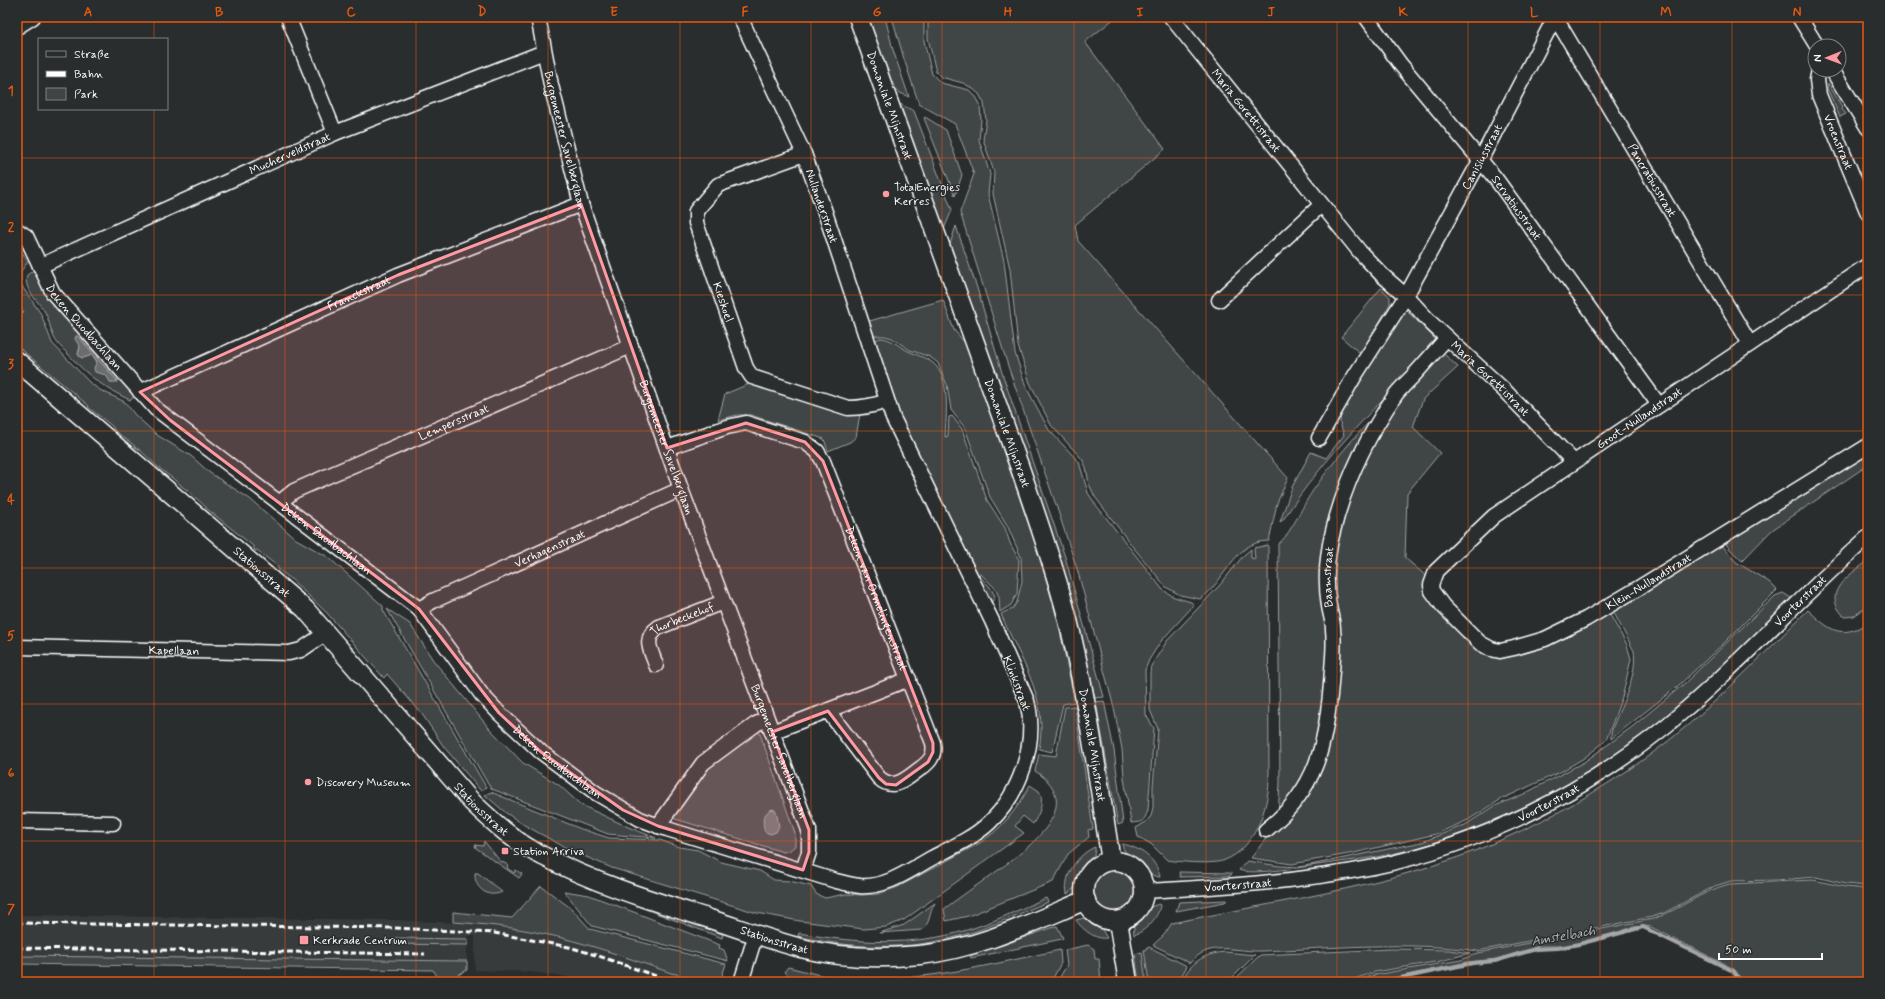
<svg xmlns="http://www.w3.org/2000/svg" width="1885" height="999" font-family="Mynerve,sans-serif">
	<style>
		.built { fill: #373a3b }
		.green { fill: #414445; stroke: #a0a2a2; fill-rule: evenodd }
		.water { fill: #6a6c6d; stroke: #a6a7a7 }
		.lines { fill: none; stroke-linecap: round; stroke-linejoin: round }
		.stream { stroke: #a6a7a7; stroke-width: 4 }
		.minor-casing { stroke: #fff; stroke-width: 17 }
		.major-casing { stroke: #fff; stroke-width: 21 }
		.minor { stroke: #2a2d2e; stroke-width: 14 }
		.major { stroke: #2a2d2e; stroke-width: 18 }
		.rail { stroke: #fff; stroke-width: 3; stroke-dasharray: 6 3; stroke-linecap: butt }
		.marked { fill: #ff9aa2; fill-opacity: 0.2; stroke: #ff9aa2; stroke-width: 3; stroke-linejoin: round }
		.grid { fill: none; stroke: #e8590c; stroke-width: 1; stroke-opacity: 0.55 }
		.poi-dot { fill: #ff9aa2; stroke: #2a2d2e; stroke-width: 1.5 }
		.labels { text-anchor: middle; stroke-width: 3; stroke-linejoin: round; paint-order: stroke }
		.street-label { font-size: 12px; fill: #fff; stroke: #2a2d2e }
		.poi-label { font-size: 12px; fill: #fff; stroke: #2a2d2e; text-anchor: start }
		.water-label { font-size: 13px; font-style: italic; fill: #b4b6b6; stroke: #2a2d2e }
		.neatline { fill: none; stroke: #e8590c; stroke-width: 1.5 }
		.grid-label { font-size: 13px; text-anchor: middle; font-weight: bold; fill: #e8590c }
	</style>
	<rect width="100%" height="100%" fill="#2a2d2e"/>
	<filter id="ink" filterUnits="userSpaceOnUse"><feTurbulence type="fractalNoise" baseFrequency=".025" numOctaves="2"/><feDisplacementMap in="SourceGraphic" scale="8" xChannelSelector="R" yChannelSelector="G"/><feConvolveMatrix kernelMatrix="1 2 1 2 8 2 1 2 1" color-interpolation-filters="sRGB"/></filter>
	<g filter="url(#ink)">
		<path class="built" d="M17,915L394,920L476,924L515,928L571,940L671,973L678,974L682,977L696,982H605L531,972L475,970V936H467V961L17,956Z"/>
		<path class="green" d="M868,17H885L893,50L909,97L894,90Z
			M892,17H924V41L932,74L941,83L969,90L976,97L980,104L981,120L979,140L990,174L988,194L1004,261L1015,353L1026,387L1049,430L1079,462L1088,493L1096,505L1163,590L1174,597L1191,602L1194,605L1161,641L1149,660L1145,670L1146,715L1154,728L1148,810C1144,823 1141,822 1131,823L1124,778L1122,749L1114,708L1078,572L1057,508L1008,366L960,212L974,174L955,124L919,104L904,59Z
			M928,17H1116L1085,42L1165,149L1075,225L1078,241L1288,478L1277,503L1269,541C1233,541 1226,582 1200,599L1180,595L1166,587L1133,547L1095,497L1089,484L1086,467L1082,459L1051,425L1030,383L1018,346L1010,269L993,194L994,172L983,139L986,120L984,103L979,94L972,88L963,83L941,77L936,72L928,38Z
			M1828,83L1842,107L1841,108L1846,114L1840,117L1827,88Z
			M900,104L914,111L952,210L944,229Z
			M925,117L946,130L962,175L955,196L924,118Z
			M956,226L977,288L1003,376L1065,557L1104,697L1095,698C1060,543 1003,394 950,244Z
			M17,244L28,262L21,271V282L23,288L41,314L52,343L90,383L100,390L125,402L135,415L157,435L191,456L210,473L250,499L296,539L328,557L383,606V610L486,787L481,791L444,747L422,714L387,674L384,678L327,613L291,579L279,570L277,566L257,550L255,551L253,546L206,508V507L187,490L181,486V485L158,467L140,450L134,447L135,446L115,431L112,426L88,407L89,406L17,346V313L24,312L17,304Z
			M35,269L136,396L130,400C104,388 88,376 69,355C63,349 56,343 53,335C50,328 49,319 45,312C38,300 23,290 27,275ZM77,336H78L118,381L111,382L92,355L83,358L80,357L78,354L80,347Z
			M1381,288L1390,297V304L1361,354L1341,337Z
			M943,300L954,330L966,344L1040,557L1058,622L1075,702L1063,704L1052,752L1039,749C1049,697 1020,660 1001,614L1013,608L1017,602L1022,581L1021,557L1007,525L990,497L965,428L951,410L947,385L938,363L930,357L910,350L892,338L885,336H871L866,322Z
			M1409,313L1435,339L1432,346C1381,403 1324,456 1283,520L1280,522L1292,487L1311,452L1326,458L1344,435L1340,423L1341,413L1398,318L1404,314Z
			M880,338C891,338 898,346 908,351C916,355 925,357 933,363C951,378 946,416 945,437L948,436L949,417L952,416L962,429L987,500L1005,528L1010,543L1019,560L1017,594L1011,605L1000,612L999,597L995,588L981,574L979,575L990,587L995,596L992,602L989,603L900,420L873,341Z
			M1445,355L1458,367L1423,399L1413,427L1440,453L1407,493L1405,558L1426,576L1427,594L1431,602L1485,653L1609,613L1627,645L1631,659L1623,694L1607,738L1603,743L1584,758L1562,771L1500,800L1468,820L1436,834L1354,853L1292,864L1251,858L1313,777L1335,622L1333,553L1351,493L1368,450L1401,399L1438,356L1439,358Z
			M749,384L845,413L860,414L856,437L850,442L828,451L824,439L751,415H737L718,420L725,394Z
			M1381,410L1333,518L1330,632L1324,720L1312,765L1278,815L1280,783L1278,544C1289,537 1303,505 1312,492C1332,463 1355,435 1381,410Z
			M1868,454V465L1772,530L1742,561L1729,548L1725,542Z
			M1721,544L1736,562L1769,582L1777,590L1725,642L1679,685L1611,739C1610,730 1616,720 1619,712C1627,694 1637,670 1634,651L1613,611Z
			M1268,545L1269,781C1268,809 1254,849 1225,860C1215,865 1179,862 1167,860L1151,844L1138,837L1136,828L1146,822L1151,816L1153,807V786L1158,729L1150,710V673L1151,666L1167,641L1220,585L1243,556L1251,549V558L1255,559L1254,548Z
			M1868,561V606L1854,616L1845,617C1819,592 1850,575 1868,561Z
			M1783,593L1791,598C1759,629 1727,663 1693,693C1613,764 1516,822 1413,849C1384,857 1354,860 1325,864C1308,866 1252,876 1239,870L1247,861L1280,866L1299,867L1320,863L1422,842L1465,825L1495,806L1524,794L1584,762L1632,727L1685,683L1775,596Z
			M387,609L410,624L433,660L489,728L523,763L559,785L581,805L628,827L656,838L608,834L492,789L488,784Z
			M1808,610C1830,630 1840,640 1868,623V886L1845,884L1816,877L1778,880L1731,881L1715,886L1664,913L1652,917L1478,951C1407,941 1334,948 1262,951C1245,952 1227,946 1210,950C1202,952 1195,957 1190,963L1153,945L1164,935L1172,923C1274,902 1380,888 1477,850C1537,826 1594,795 1647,757C1706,715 1756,661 1808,610Z
			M1104,701L1114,750L1123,823L1118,825L1096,702Z
			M1075,706L1093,829L1088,830L1089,837L1068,854L1053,882L968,916L946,921L944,909C960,897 977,885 993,874C1023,852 1091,806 1035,771L1039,754L1056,756L1065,707Z
			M758,728L795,833V846L789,851L783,852L669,817L706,767Z
			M1030,785L1039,791C1045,802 1039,814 1033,824L1023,816L1015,826L1024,833L904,920L886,927L864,929L800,921L757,913L612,868L570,850L526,826L506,813L485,795L491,792L581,829L609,838L660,840L679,847L698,850L721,862L760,871L774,880L789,881L811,886L816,894L825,898L846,894L862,895L878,894L898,887L978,844C1001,830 1018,809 1030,785Z
			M484,841L500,861L508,865L507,868L514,873L516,870L522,874L519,878L476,848L475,845L483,846Z
			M1122,844C1139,847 1157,859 1160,877C1148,877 1123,855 1122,844Z
			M1095,847C1097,857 1076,890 1067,894C1063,875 1078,854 1095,847Z
			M1092 891a22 22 0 1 1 44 0a22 22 0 1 1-44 0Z
			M1179,872L1230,873L1232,874L1230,876L1180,877Z
			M475,873H478L502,892C488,899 474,888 475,873Z
			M1813,880L1846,887L1868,889V982H1744C1738,978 1739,971 1732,968L1651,927L1646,926L1633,927L1604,937L1578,943L1564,946H1539L1497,959L1467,962L1393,978L1354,982L1374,975L1461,960L1478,953L1653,919C1679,910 1702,891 1729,884Z
			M541,886L572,909L590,929L726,964L720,982C712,982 702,983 695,982C686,979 680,974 671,973C628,958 585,942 540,933C511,927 482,924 453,922V912L512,918Z
			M564,891L589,895L720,945L719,948L724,950L728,961L592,926Z
			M1046,898L1048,902C1020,913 992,927 963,935C908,951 853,949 798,936L799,933C855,943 912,947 967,930C994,922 1020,909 1046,898Z
			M630,900L723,934L722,938L629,903Z
			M1227,900L1225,902L1176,911L1179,902Z
			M935,903C929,912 930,925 922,930L879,933L904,925Z
			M1160,904C1160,916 1146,931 1134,935C1131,921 1147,906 1160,904Z
			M1084,918L1099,925L1107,938C1095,940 1082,929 1076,920Z
			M1057,926L1063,938L1062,939L971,958L970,956Z
			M394,938L468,939V945L393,944Z
			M1088,945L1094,949L1095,959H1099L1101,982H1057L1067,965L1065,950Z
			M1149,947L1187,966L1178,982H1149L1144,950Z
			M1391,949L1449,950L1470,953L1441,961L1375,972L1346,982H1232L1260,955Z
			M1060,950L1061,963L1051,982H857L855,979C924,982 992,964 1060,950Z
			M1142,952L1146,982H1139L1135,954Z
			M1225,952L1255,955L1228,982H1181C1191,962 1203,954 1225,952Z
			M17,956L467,961V970L449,980H440L433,970L17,964Z
			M788,967L824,976L820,982H798L784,972Z"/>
		<path class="water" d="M76,336H78L118,382H110L106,375L95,372L94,368L97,361L92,355L83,358L80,357L78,354L80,347L75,339Z
			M773,809L776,811L779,826L776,832L771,834L765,832C762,824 762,812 773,809Z"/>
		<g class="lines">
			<path class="stream" d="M1375,982L1392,980L1473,963L1495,961L1536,949L1558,948L1579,944L1643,927L1733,971L1741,982"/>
			<defs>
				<g id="minor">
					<path d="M288,17L335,133"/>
					<path id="s1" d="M538,17L551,85L581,204L681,489L809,830V852L803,870"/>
					<path id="s2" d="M1171,17L1360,252L1382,275L1406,296L1432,324L1504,390L1574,462"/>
					<path id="s3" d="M1366,17L1401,65L1496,179L1659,405"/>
					<path id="s4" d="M1555,17L1750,344"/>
					<path d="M1799,17L1817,46"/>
					<path d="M17,27L33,17"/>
					<path id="s5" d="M1819,70L1817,80L1819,95L1868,213"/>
					<path d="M1832,70L1868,128"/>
					<path id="s6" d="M804,154L718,185L696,211V223L746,368L752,377L848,408C862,408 873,406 887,401"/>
					<path id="s7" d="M17,230L26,236L53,293L156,409L419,609L482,695L499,713L541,752L596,793L640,819L667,829L836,881C844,883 852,885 860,886C886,888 910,870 932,858C951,848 973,838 989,823C1020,794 1038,743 1027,701L992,621L893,418L824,209L804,154L740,17"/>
					<path id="s8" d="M1868,265L1494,516L1436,571L1431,585L1432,591L1443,606L1480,643L1491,649L1500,651L1514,648L1545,639L1586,619L1632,592L1868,446"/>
					<path id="s9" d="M40,266L335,133L544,52"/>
					<path d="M1219,300L1321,205"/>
					<path id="s10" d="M140,392L398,275L581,204"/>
					<path id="s11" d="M1319,438L1354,377L1406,296L1481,159L1555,17"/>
					<path id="s12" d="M667,448L727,427L746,423L805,442L817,451L823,461L933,743C934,748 934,753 931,758C928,764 922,767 917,771C905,780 893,791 879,778L828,711"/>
					<path id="s13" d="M279,503L294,491L330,475L631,346"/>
					<path id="s14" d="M419,609L433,601L681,489"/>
					<path id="s15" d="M17,647L289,653L301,650L326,633"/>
					<path id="s16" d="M656,665C651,650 642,639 659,627L723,602"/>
					<path d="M772,732L909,679"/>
					<path d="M17,821L113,823"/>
					<path d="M658,826L703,763L756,724L767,719"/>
					<path id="s17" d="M1266,830C1317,790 1326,744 1331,684C1332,666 1335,647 1333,629C1333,621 1330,613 1329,606C1325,581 1327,554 1333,531C1345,482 1368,435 1396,394C1401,388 1407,382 1413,376C1424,364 1435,351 1447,338"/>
					<path id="s18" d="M1144,891C1221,887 1298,882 1374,867C1480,845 1582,794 1666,726C1737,667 1799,598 1868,537"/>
					<path d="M741,982L756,934"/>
				</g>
				<g id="major">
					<path id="s19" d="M858,17L1020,468C1037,517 1054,566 1067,616C1087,696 1098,779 1111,861"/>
					<path id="s20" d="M17,361L305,609L472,802C494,823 516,843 543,856C596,884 653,901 710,919C741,929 770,940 801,948C840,958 881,959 920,955C978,949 1033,922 1086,900"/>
					<circle cx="1114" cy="891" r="30"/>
					<path d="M1118,921L1128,982"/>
				</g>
			</defs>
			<use href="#minor" class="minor-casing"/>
			<use href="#major" class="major-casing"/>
			<use href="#minor" class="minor"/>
			<use href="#major" class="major"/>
			<path class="rail" d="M17,923L394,928L494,933L569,947L599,956L673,982
				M17,948L425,954"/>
		</g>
	</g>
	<path class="marked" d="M581,204L667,448L746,423L805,442L823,461L933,743V752L928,762L896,785L886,784L879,778L828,711L772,732L809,830V852L803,870L658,826L623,810L541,752L499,713L419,609L170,420L140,392L398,275Z"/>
	<path class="grid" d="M154,17V39M285,17V982M416,17V982M548,17V982M680,17V982M811,17V982M942,17V982M1074,17V982M1206,17V982M1337,17V982M1468,17V982M1600,17V982M1732,17V982M154,109V982M17,158H1868M17,295H1868M17,431H1868M17,568H1868M17,704H1868M17,841H1868"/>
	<g class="poi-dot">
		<circle cx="886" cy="194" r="4"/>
		<circle cx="308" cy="782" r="4"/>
		<rect x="501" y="847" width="8" height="8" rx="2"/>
		<rect x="299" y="935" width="10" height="10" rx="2"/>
	</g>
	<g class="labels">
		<g class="street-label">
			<text dy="4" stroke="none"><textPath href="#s19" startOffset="94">Domaniale Mijnstraat</textPath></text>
			<text dy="4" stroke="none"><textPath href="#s2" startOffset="120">Maria Gorettistraat</textPath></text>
			<text dy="4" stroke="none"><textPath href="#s1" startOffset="126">Burgemeester Savelberglaan</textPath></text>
			<text dy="4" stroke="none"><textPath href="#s5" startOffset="76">Vroenstraat</textPath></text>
			<text dy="4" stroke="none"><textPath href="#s9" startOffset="274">Mucherveldstraat</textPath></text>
			<text dy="4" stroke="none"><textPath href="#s11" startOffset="325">Canisiusstraat</textPath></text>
			<text dy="4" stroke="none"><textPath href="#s4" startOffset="190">Pancratiusstraat</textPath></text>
			<text transform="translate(822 206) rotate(71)" y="4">Nullanderstraat</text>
			<text dy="4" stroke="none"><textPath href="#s3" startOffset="243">Servatiusstraat</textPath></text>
			<text dy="4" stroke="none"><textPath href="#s10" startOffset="240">Franckstraat</textPath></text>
			<text dy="4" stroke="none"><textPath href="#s6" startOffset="221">Kieskoel</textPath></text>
			<text dy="4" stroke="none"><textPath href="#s7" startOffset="120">Deken Quodbachlaan</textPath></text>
			<text dy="4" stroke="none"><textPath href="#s2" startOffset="483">Maria Gorettistraat</textPath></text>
			<text transform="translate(1639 418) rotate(-34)" y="4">Groot-Nullandstraat</text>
			<text dy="4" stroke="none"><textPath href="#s13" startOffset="193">Lempersstraat</textPath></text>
			<text dy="4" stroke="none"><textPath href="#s19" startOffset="442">Domaniale Mijnstraat</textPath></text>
			<text dy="4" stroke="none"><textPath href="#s1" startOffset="450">Burgemeester Savelberglaan</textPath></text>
			<text dy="4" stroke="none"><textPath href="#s7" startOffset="443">Deken Quodbachlaan</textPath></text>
			<text dy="4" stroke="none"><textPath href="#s14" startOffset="144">Verhagenstraat</textPath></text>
			<text dy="4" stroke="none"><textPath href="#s20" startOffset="323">Stationsstraat</textPath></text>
			<text dy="4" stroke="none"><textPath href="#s17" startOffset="273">Baamstraat</textPath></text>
			<text dy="4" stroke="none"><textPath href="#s8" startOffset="809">Klein-Nullandstraat</textPath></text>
			<text dy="4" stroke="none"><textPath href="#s12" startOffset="319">Deken van Ormelingenstraat</textPath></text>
			<text dy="4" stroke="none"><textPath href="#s18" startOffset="742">Voorterstraat</textPath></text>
			<text dy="4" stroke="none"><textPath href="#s16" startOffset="67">Thorbeckehof</textPath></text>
			<text dy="4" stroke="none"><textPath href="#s15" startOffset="157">Kapellaan</textPath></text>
			<text transform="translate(1017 683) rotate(69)" y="4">Klinkstraat</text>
			<text dy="4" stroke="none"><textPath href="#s19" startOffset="766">Domaniale Mijnstraat</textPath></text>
			<text dy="4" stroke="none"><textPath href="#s1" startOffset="774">Burgemeester Savelberglaan</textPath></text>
			<text dy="4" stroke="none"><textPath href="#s7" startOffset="767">Deken Quodbachlaan</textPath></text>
			<text dy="4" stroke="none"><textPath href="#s18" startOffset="418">Voorterstraat</textPath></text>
			<text dy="4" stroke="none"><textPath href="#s20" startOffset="647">Stationsstraat</textPath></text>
			<text dy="4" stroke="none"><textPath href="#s18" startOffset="94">Voorterstraat</textPath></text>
			<text dy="4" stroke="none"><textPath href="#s20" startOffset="971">Stationsstraat</textPath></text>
		</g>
		<g class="poi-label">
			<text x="894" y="191">TotalEnergies<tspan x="894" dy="14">Kerres</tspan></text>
			<text x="316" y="786">Discovery Museum</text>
			<text x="513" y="855">Station Arriva</text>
			<text x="313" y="944">Kerkrade Centrum</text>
		</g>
		<g class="water-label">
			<text transform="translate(1563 935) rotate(-10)" y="5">Amstelbach</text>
		</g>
	</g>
	<rect width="1885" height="999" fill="none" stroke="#2a2d2e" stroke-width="44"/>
	<rect x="38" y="38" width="130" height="72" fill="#2a2d2e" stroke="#7f8182"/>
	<rect x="46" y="51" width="20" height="6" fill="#2a2d2e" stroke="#7f8182"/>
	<text x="74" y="58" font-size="12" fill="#ffffff">Straße</text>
	<rect x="46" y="71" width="20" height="6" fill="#ffffff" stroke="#7f8182"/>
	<text x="74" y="78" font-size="12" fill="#ffffff">Bahn</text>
	<rect x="46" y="88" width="20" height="12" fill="#414445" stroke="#7f8182"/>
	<text x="74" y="98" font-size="12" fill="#ffffff">Park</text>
	<g transform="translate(1827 58) rotate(269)"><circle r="19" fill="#2a2d2e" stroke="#7f8182"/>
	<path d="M0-3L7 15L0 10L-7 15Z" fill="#ff9aa2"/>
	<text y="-6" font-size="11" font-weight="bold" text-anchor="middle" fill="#ffffff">N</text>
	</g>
	<path d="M1719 953v6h103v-6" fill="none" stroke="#ffffff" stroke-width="2"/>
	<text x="1725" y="953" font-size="12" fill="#ffffff" stroke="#2a2d2e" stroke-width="3" paint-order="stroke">50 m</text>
	<rect x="22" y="22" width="1841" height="955" class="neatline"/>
	<g class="grid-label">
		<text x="88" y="16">A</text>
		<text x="219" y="16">B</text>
		<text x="351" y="16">C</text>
		<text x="482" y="16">D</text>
		<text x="614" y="16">E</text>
		<text x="745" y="16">F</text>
		<text x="877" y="16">G</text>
		<text x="1008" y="16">H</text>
		<text x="1140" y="16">I</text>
		<text x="1271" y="16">J</text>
		<text x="1403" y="16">K</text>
		<text x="1534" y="16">L</text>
		<text x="1666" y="16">M</text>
		<text x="1797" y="16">N</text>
		<text x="11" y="95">1</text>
		<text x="11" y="231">2</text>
		<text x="11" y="368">3</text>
		<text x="11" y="504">4</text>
		<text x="11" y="640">5</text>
		<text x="11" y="777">6</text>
		<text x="11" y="913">7</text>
	</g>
</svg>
